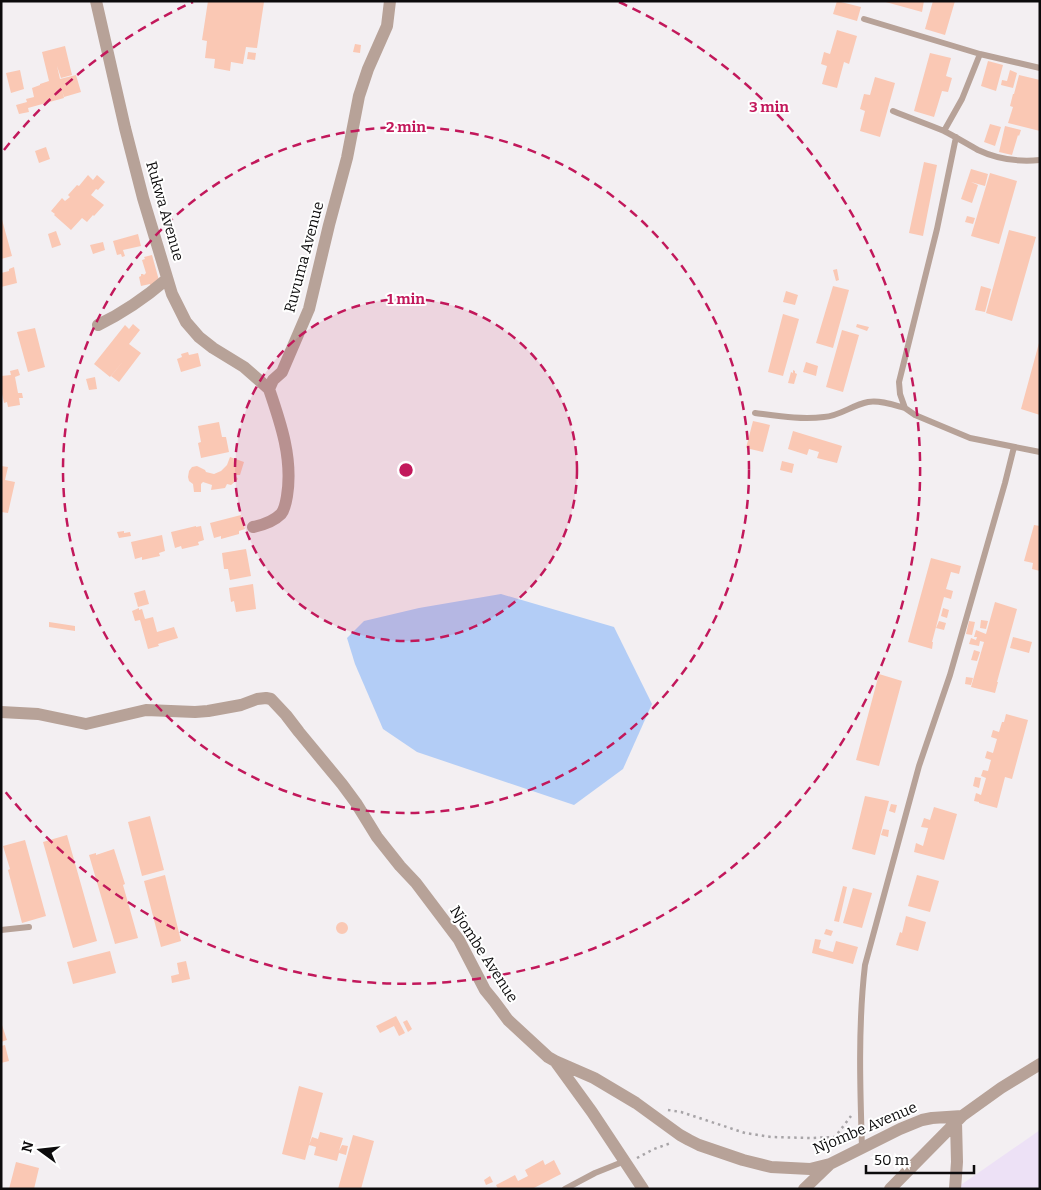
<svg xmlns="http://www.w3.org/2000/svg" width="1041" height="1190" font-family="Bitter,serif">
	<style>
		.education { fill: #ede1f6 }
		.water { fill: #b3cdf6 }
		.building { fill: #fac8b4 }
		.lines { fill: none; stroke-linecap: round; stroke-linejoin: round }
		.path { stroke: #a7a4a7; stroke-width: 2.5; stroke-dasharray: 2.5 4; stroke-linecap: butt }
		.service { stroke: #b7a298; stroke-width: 6 }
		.minor { stroke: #b7a298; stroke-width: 12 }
		.ring { fill: none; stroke: #c2185b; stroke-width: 2.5; stroke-dasharray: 9 6 }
		.labels { text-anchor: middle; stroke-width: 4; stroke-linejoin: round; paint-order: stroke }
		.street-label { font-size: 15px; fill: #0c0b0c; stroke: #fff }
		.centre { fill: #c2185b; stroke: #fff; stroke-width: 2.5 }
		.ring-label { font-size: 15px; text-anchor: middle; font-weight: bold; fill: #c2185b; stroke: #fff; stroke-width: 4; stroke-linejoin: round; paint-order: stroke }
	</style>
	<rect width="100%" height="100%" fill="#f3eff2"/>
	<path class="education" d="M1040,1130V1189H955Z"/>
	<path class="water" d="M501,594L614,627L652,704L623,769L574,805L417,752L383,729L355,664L347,638L364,621L419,608Z"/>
	<path class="building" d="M208,1L264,2L257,48L246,47L243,64L231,62L230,71L214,68L215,59L205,58L207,41L202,40Z
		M837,1L861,7L857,21L833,14Z
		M882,1H924L922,12Z
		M933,1H955L945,35L925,29Z
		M837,30L857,36L849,64L844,62L837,88L822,84L827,66L821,64L824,52L830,54Z
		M355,44L361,45L360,53L353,52Z
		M65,46L72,75L61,78L57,66L60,79L56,80L76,75L81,92L64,97L62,90L64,98L28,108L29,112L19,114L16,105L27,102L26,99L34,97L32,88L40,85V84L49,81L42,52Z
		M248,52L256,53L255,60L247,59Z
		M930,53L951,58L946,76L952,78L948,92L942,91L934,117L914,111Z
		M988,61L1003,65L996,91L981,86Z
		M20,70L24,89L11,93L6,73Z
		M1010,70L1017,73L1013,88L1001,85L1002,80L1007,81Z
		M1019,75L1040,80V131L1008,123L1013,107L1010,106L1013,94H1014Z
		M875,77L895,83L880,137L860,131L865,111L860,109L864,94L870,95Z
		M990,124L1001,127L995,146L984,142Z
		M1005,126L1021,130L1019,136L1018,135L1012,155L999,152Z
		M46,147L50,159L39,163L35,151Z
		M924,162L937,165L923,236L909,233Z
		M971,169L988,174L985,186L971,182L978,185L972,203L961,199Z
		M990,173L1017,181L999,244L971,236Z
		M88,175L93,180L97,175L105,182L98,190L96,189L91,195L104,205L94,216L93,215L87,222L82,218L71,230L54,215L55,214L51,211L62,198L65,201L70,197L68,195L77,185L79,186Z
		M1,216L12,256L1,259Z
		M967,216L975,218L973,224L965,222Z
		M1009,230L1036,237L1012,321L986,313Z
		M56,231L61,245L52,248L48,234Z
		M138,234L141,246L123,250L125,256L122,257L121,254L117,255L113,241Z
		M103,242L105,250L93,254L90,245Z
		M152,255L160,284L150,287V284L141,286L139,277L141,276V274H143L144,275L146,273L142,260L145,259L144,257Z
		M14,267L17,283L1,287V273L9,271V269Z
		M837,269L839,280L836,281L833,270Z
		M833,286L849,290L833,348L816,343Z
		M981,286L991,289L985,312L975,310Z
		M786,291L798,295L795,305L783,302Z
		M783,314L799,319L783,376L768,372Z
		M133,324L140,330L129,344L141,353L119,382L111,376L124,360L110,377L94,364L125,325L129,329Z
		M857,324L869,327L867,331L856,327Z
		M35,328L45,367L28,372L17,332Z
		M842,330L859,335L843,392L826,387Z
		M1039,343H1040V415L1021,409Z
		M188,352L189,355L198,353L201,366L181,372L177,359L182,357L181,354Z
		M806,362L818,366L816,376L803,372Z
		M18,369L20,375L15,377L18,393H22L23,398H19L20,405L8,407L7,402L4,403L1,389V376L11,375L10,371Z
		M793,370L795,371V373L797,374L794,384L788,383L791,372L793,373Z
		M95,377L97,389L89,390L86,379Z
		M753,421L770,425L763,452L746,448Z
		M219,422L222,437H226L229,452L201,458L198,443L201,442L198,426Z
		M793,431L842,446L837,463L817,458L819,452L809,449L807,455L788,449Z
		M230,457L244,462L240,475H235L238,479L231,485L227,484L225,488L211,490L212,485L203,482L201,484V492H194L193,484L189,481L188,477L189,471L192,467L197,466L205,470L206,472L214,474L221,471L227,465Z
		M782,461L794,464L792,473L780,470Z
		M1,466L8,467L5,480L15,482L8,513L1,512Z
		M241,515L242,522H243L245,529L239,531V534L221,539V536L214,538L210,523Z
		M1034,525L1040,526V571L1032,569L1033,563L1024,561Z
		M196,526V527L201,526L204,540L198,542L199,545L182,549L181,546L175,548L171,532Z
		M124,531V533L130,532L131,536L119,538L117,532Z
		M162,535L165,551L159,553L160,556L142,560V557L135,559L131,542Z
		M246,549L251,576L230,580L228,569H224L222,553Z
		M931,558L961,566L959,574L951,572L946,589L953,591L951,599L944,597L932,642H933L932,649L908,642Z
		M253,584L256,609L236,612L234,601L231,602L229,588Z
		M145,590L149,604L138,607L134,593Z
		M995,602L1017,609L997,682H998L995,693L971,687L984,642L980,641L979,646L969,644L971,638L976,640L977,637H974L976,630L986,634Z
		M139,608V610L142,609L145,619L153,617L157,632L174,627L178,638L158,644L159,646L148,649L140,620L135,621L132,611Z
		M943,608L949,610L947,618L941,616Z
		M981,620L988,621L986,629L980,628Z
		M939,621L946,623L944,630L936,628Z
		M969,621L975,622L972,635L966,634Z
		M49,622L75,626V631L49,627Z
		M1013,637L1032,642L1029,653L1010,648Z
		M974,650L980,652L977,661L971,660Z
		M879,674L902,681L879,766L856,760Z
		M966,677L973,678L971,685L965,684Z
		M1006,714L1028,720L1012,779L1005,777L997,808L979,803V802L974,801L976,793L981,795L986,778L981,776L983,770L988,771L991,760L985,758L987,751L993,753L997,739L991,737L993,730L999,732L1002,722H1004Z
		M975,777L981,778L979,788L973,786Z
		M865,796L889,801L875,855L852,849Z
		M891,804L897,805L895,813L889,811Z
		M934,807L957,814L944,860L914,852L916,843L923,846L928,828L921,827L924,818L930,820Z
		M150,816L164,870L142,876L128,822Z
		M883,829L889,830L888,837L881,835Z
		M67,835L97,941L73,948L43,842Z
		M25,840L46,916L22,923L8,870L10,869L3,846Z
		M114,849L125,884L123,885L138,938L115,944L89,855L96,853V855Z
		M165,875L181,941L161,947L144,881Z
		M917,875L939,881L930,912L908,906Z
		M843,886L847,887L839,922L834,921Z
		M853,888L872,893L862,928L843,923Z
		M906,916L926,922L918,951L896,945L900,932L902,933Z
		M336 928a6 6 0 1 1 12 0a6 6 0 1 1-12 0Z
		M826,929L833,931L831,936L824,934Z
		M815,939L821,940L819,948L833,952L836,941L858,947L853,964L812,953Z
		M110,951L116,973L73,984L67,962Z
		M186,961L190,979L172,983L171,976L179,974L177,963Z
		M396,1016L405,1033L399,1036L394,1026L380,1033L376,1026Z
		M407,1020L412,1029L408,1032L403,1022Z
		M1,1022L7,1040L1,1042Z
		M5,1045L9,1061L1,1063V1046Z
		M299,1086L323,1093L305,1160L282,1154Z
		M320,1132L343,1138L339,1151L342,1145L348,1146L346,1155L339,1153L337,1161L314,1155L316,1147L309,1145L312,1137L318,1139Z
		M353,1135L374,1141L361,1189H338Z
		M543,1160L545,1165L554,1160L561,1174L532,1189H498L496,1185L515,1175L518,1181L528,1176L525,1170Z
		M16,1162L39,1168L34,1189H9Z
		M490,1176L493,1182L486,1185L484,1180Z"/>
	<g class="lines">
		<path class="path" d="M668,1110L681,1112L745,1133L771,1137L811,1138L835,1137L851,1116
			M637,1158L654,1149L671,1143"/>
		<path class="service" d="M864,19L980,54L1040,68
			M893,111C910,118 927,124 944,131C956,137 967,144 978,150C997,159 1019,162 1040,160
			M944,131L962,99L980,54
			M956,137L937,229L899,382L900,394L905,408L915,415L970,438L1040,452
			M755,413C778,416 802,420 824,417C840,416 852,405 868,402C880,400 894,405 905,408
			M1,930L29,927
			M862,1148C860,1087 858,1025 865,965L919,766L950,675L1005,483L1014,447
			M565,1189L595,1173L625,1161"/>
		<path class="minor" d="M96,1L125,128L143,198L172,294L186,322L199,337L213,348L244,367L269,389
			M98,325C123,313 146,297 167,279
			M253,527C263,525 273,522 281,514C285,509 286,502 287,496C293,459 281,424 269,389L273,380L282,372L309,309L329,225L347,158L359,96L368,69L387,26L390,1
			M1,712L38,714L86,724L146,710L195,712L208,711L241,705L257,699L266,698L271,699L286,715L299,732L342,784L356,803L377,837L400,866L416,883L459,940L485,990L494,1001L508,1020L548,1057L555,1061L594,1078L636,1103L680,1135L689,1140L699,1145L743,1160L771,1167L810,1169L830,1164L900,1129L922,1120L932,1118L962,1116
			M555,1061L592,1112L643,1189
			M804,1189L829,1165
			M890,1189L962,1116L1001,1088L1040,1064
			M955,1189L957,1162L956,1122"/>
	</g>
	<circle cx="406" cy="470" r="171" fill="#c2185b" fill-opacity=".12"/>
	<g class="ring">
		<circle cx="406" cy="470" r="171"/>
		<circle cx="406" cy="470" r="343"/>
		<path d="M4 150A514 514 0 0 1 193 2M619 2A514 514 0 1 1 4 790"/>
	</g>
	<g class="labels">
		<g class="street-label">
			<text transform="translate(165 211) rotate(74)" y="5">Rukwa Avenue</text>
			<text transform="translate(304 257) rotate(-75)" y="5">Ruvuma Avenue</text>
			<text transform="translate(484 954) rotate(57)" y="5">Njombe Avenue</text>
			<text transform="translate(865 1128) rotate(-23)" y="5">Njombe Avenue</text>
		</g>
	</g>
	<circle cx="406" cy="470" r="8" class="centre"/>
	<g class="ring-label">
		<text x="769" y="112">3 min</text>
		<text x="406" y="132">2 min</text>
		<text x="406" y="304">1 min</text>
	</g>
	<rect width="1041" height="1190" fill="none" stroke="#0c0b0c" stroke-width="5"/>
	<g transform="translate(40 1150) rotate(285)" stroke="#ffffff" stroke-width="4" paint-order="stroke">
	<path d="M0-4L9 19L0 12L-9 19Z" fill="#0c0b0c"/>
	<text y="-8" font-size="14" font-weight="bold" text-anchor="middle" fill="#0c0b0c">N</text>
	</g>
	<path d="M866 1165v8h108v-8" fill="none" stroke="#0c0b0c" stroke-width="2.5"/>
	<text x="874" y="1165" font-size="15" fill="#0c0b0c" stroke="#ffffff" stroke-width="4" paint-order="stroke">50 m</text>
</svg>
